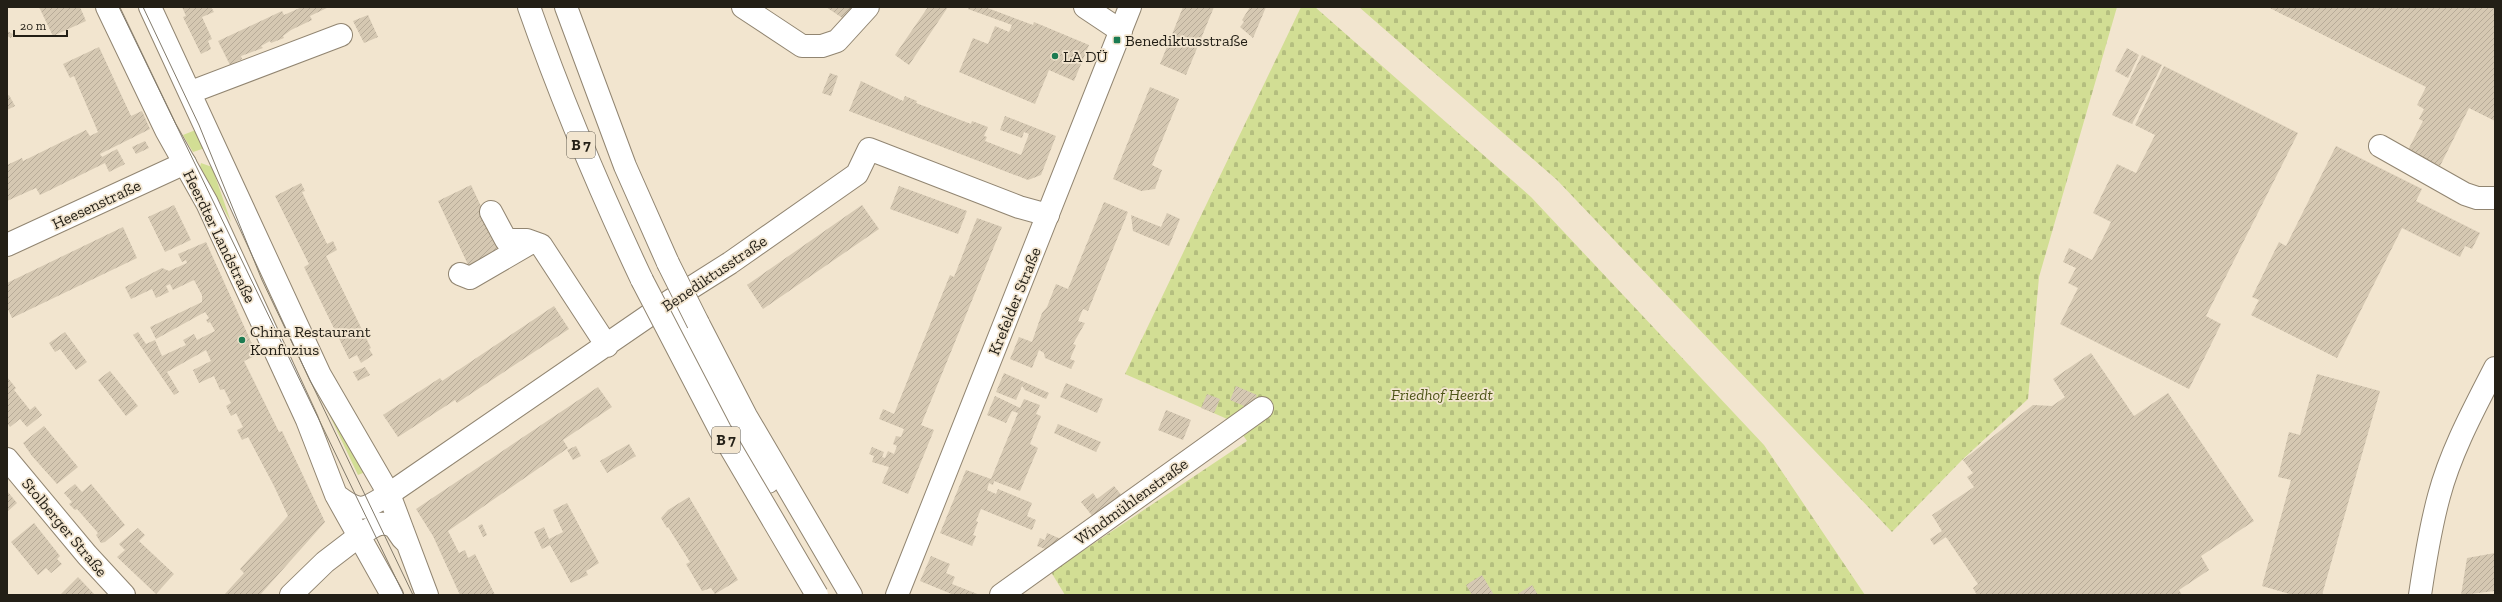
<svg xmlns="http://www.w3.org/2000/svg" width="2502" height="602" font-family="'Zilla Slab',serif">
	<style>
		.green { fill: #d2de94 }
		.cemetery { fill: url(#cemetery-stones) }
		.building { fill: url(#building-hatch) }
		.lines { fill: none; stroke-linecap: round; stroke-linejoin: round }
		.minor-casing { stroke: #918571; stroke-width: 24 }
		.major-casing { stroke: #918571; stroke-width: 24 }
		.highway-casing { stroke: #918571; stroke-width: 24 }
		.minor { stroke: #fff; stroke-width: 22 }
		.major { stroke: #fff; stroke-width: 22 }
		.highway { stroke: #fff; stroke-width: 22 }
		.tram { stroke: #827a6b; stroke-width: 1 }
		.highway-bridge-casing { stroke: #918571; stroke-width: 24; stroke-linecap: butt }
		.highway-bridge { stroke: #fff; stroke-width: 22 }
		.poi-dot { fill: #1b7b52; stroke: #f2e5cf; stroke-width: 1.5 }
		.labels { text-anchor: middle; stroke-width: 3.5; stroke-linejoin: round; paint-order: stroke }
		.shield { fill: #f2e5cf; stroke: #615a4e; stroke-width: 1 }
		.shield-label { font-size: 15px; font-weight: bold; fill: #231f16 }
		.poi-label { font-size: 16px; fill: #231f16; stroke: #f2e5cf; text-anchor: start }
		.street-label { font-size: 16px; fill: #231f16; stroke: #f2e5cf }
		.park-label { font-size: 16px; font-style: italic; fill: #4e5517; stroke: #f2e5cf }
	</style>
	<defs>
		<pattern id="cemetery-stones" width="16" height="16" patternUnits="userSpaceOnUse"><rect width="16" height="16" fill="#d2de94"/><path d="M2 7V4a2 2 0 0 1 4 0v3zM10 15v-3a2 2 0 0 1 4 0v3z" fill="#b4be7f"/></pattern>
		<pattern id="building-hatch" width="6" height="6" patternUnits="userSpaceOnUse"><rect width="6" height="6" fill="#d5c8b2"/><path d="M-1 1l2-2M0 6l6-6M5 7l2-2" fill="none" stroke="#b7ab98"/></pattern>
	</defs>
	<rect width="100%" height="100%" fill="#f2e5cf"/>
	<path class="green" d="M198,129L205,148L193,152L183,135Z
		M201,163L212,167L231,222L200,167Z
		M330,409L370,470L358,475L328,412Z"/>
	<path class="cemetery" d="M1301,7H1315L1531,197L1764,445L1865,595H1065L1051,572L1247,441L1234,422L1125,374Z
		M1359,7H2117L2039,277L2028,399L1962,460L1892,532L1557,180Z"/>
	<path class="building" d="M39,7H80L86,21L53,36Z
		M182,7H211L214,12L202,17L212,39L208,41L211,49L201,54L183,17L186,16Z
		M302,7H329L310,16L312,20L291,30L283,36L284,38L271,43L270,41L261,46L263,48L241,56L242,59L230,65L218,41L282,11L284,15Z
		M826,7H857L847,21Z
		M928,7H948L909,65L895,55Z
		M968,7H985L1033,25L1034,22L1089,45L1074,81L1049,70L1035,104L959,72L973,38L988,44L995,26L1009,32L1012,25L968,9Z
		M1183,7H1214L1186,75L1160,64Z
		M1250,7H1266L1253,38L1240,27L1244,22L1242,20Z
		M2268,7H2495V121L2469,108L2440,166L2408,150L2423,121L2419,119L2424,109L2417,105L2426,87Z
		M368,15L378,37L364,43L353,21Z
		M7,31L13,34L11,38L7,36Z
		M99,47L131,116L142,111L150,129L100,154L102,157L117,149L125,164L109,172L105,163L40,195L36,188L7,201V165L22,158L23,161L86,130L90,136L98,132L74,76L70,78L63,64Z
		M2127,48L2139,55L2128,78L2115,71Z
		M2142,55L2162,65L2132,124L2112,115Z
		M2164,66L2298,133L2206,316L2221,324L2189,389L2060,324L2078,288L2068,283L2076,268L2063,262L2069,248L2092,260L2111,222L2093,213L2117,164L2136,173L2155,135L2135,125Z
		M830,73L838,76L831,96L822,93Z
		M861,81L903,101L905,96L917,101L916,103L971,124L972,121L988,127L984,136L987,137L985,141L1021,155L1029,134L1024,132L1022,138L1000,130L1005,116L1056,136L1041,175L1028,180L849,111Z
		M1150,87L1179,99L1152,165L1162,170L1155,189L1141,191L1113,179Z
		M9,95L15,106L7,110V96Z
		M145,141L149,148L136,154L132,147Z
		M2336,146L2422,189L2416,201L2480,233L2472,249L2465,246L2460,257L2402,228L2337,358L2251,315L2259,300L2252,297L2279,242L2286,246Z
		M301,183L305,191L302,192L327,244L333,241L337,250L326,256L371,348L369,349L373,355L361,363L357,355L349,359L304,267L309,264L275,196Z
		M471,185L504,255L471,271L438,201Z
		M899,186L967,211L958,234L890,209Z
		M1104,202L1128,212L1088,311L1083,309L1078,321L1085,323L1073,344L1076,345L1070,359L1075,361L1071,369L1045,358L1044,353L1039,350L1032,368L1010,359L1019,337L1032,342L1042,313L1047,307L1056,284L1068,289Z
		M174,205L191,240L165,252L148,217Z
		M862,205L879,229L763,309L747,285Z
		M1167,213L1180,219L1169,246L1133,231L1131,215L1161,227Z
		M977,218L1002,227L921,425L934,430L908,494L882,483L889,467L872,462L874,456L869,454L872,447L884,452L882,457L885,458L888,451L894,454L897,446L893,444L896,436L901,437L904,429L879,419L883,409L894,414L950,275L954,277Z
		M123,227L137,258L12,318L7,307V283Z
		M206,242L257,355L244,361L279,432L282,431L325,522L260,595H224L244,573L240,569L288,516L274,486L248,437L242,440L237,430L243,427L236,413L231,416L226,406L231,403L224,389L220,390L214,376L199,383L193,370L211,361L206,350L167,372L179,392L174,395L133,335L138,332L146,344L155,340L162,356L186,345L183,340L194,334L197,340L215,331L210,322L208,323L206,320L209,318L205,312L156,339L150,327L202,302V295L194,280L173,290L170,284L166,286L169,292L156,298L152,289L131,299L125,287L162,268L169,271L187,263L186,260L182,262L178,254Z
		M554,306L569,329L457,403L455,400L398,437L383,415L440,378L442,381Z
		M65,332L87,362L76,370L60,349L55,352L49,343Z
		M2091,353L2134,416L2168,393L2254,521L2201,556L2209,570L2179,590L2182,595H1977L1973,588L1978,584L1946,537L1934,545L1930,539L1942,531L1932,515L1974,487L1967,477L1973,473L1963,460L2033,405L2052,406L2065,397L2053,379Z
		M365,367L370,375L358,381L353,372Z
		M110,371L138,406L126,416L98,380Z
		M1004,373L1049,393L1046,399L1025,390L1022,386L1016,400L996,392Z
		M2317,374L2380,391L2322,595H2293L2262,586L2291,480L2278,477L2289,432L2300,435Z
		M7,377L16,388L14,390L30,410L35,406L42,415L27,427L20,419L10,427L7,423Z
		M1066,383L1103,399L1097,413L1060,397Z
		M1236,386L1257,395L1251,409L1230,400Z
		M598,387L612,407L563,440L568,448L448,531L459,553L465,550L468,558L475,554L495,595H460L433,536L416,509Z
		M1207,394L1220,399L1214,413L1201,408Z
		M995,396L1020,408L1024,399L1040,405L1036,414L1041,416L1030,444L1038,448L1020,491L994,481L993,485L989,483L987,490L996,494L998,489L1032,503L1027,516L1036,520L1032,530L981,509L976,521L978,522L973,535L976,536L972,546L940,533L966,470L991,479L1018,413L1012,411L1006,423L987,415Z
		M1166,410L1191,420L1183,440L1158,430Z
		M1058,424L1101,442L1096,452L1054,433Z
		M44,426L78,467L57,484L32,456L23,443Z
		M629,444L636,456L607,473L600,461Z
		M576,446L581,456L573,460L567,450Z
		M75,484L82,492L91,484L125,525L105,542L101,543L96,535L98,533L77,509L75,510L69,504L72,502L64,493Z
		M1114,486L1123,497L1094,518L1081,502L1093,493L1097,499Z
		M7,491L17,503L7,512Z
		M689,497L738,580L715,594L711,588L702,591L686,564L690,562L668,527L667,528L661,518L668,510Z
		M567,503L599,563L586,571L588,575L571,583L550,545L542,549L534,532L544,527L549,539L563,532L553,510Z
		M34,523L60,556L57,559L62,564L51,573L46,568L38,575L11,542Z
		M482,524L487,535L483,537L478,526Z
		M138,528L145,535L139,541L174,574L156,594L117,557L125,550L119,544Z
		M1047,533L1061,539L1051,551L1037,546L1040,538L1045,540Z
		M2495,553V591L2461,595L2467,558Z
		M931,556L950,564L946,573L955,577L952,584L980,595H954L920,581Z
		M1482,575L1494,595H1472L1466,585Z
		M78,577L95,595H60Z
		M1532,585L1538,595H1516Z"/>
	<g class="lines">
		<defs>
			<path id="minor" d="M743,7L802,46H822L837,41L868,7
				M1085,7L1121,31
				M191,92L341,35
				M2380,146L2465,194L2477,198H2495
				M491,212L506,240H527L541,245L607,346
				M7,245L185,163
				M460,274L470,278L532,242
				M670,301L768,482
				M7,459L87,555L124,595
				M389,494L670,301L730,263L857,174L869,149L1019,207L1048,215
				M291,595L325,562L359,536
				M1001,595L1262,408
				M2420,595C2425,561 2430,529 2439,496C2451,451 2474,409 2495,368"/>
			<path id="major" d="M107,7L166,130L207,203L307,420L336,495L392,595
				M150,7L320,375L389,494L427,595
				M336,495C361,514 363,510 389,494
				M359,536C369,529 383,517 395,528C399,532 400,537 405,541
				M897,595L1130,7"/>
			<path id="highway" d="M529,7C562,101 600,191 642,280
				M566,7L625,166L668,263
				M698,323L746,416L851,595"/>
		</defs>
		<use href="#minor" class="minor-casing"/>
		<use href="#major" class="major-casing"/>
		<use href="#highway" class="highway-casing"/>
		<use href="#minor" class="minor"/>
		<use href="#major" class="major"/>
		<use href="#highway" class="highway"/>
		<path class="tram" d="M119,7L404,595
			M143,7L199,125L262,280L413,595"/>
		<defs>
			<path id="highway-bridge" d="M668,263L698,323
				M642,280L720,430L817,595"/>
		</defs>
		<use href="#highway-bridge" class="highway-bridge-casing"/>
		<use href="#highway-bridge" class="highway-bridge"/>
	</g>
	<g class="poi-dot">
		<rect x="1113" y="36" width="8" height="8" rx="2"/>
		<circle cx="1055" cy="56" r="4"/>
		<circle cx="242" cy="340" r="4"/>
	</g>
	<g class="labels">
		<g class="shield">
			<rect x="567" y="132" width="28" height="26" rx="3"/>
			<rect x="712" y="427" width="28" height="26" rx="3"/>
		</g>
		<g class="shield-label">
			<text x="581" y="150">B 7</text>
			<text x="726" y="445">B 7</text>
		</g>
		<g class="poi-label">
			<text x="1125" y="46">Benediktusstraße</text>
			<text x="1063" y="62">LA DÜ</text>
			<text x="250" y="337">China Restaurant<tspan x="250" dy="18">Konfuzius</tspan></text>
		</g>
		<g class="street-label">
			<text transform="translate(96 204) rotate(-25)" y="6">Heesenstraße</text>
			<text transform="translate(220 236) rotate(64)" y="6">Heerdter Landstraße</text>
			<text transform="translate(714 273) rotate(-34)" y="6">Benediktusstraße</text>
			<text transform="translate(1014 301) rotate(-68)" y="6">Krefelder Straße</text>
			<text transform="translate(1131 501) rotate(-36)" y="6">Windmühlenstraße</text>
			<text transform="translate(65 527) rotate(50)" y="6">Stolberger Straße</text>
		</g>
		<g class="park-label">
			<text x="1442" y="400">Friedhof Heerdt</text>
		</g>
	</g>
	<rect width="2502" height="602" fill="none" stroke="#231f16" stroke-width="16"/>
	<path d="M14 30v6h53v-6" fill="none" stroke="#231f16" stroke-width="2"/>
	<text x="20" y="30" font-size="12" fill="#231f16" stroke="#f2e5cf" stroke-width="3" paint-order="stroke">20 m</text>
</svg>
